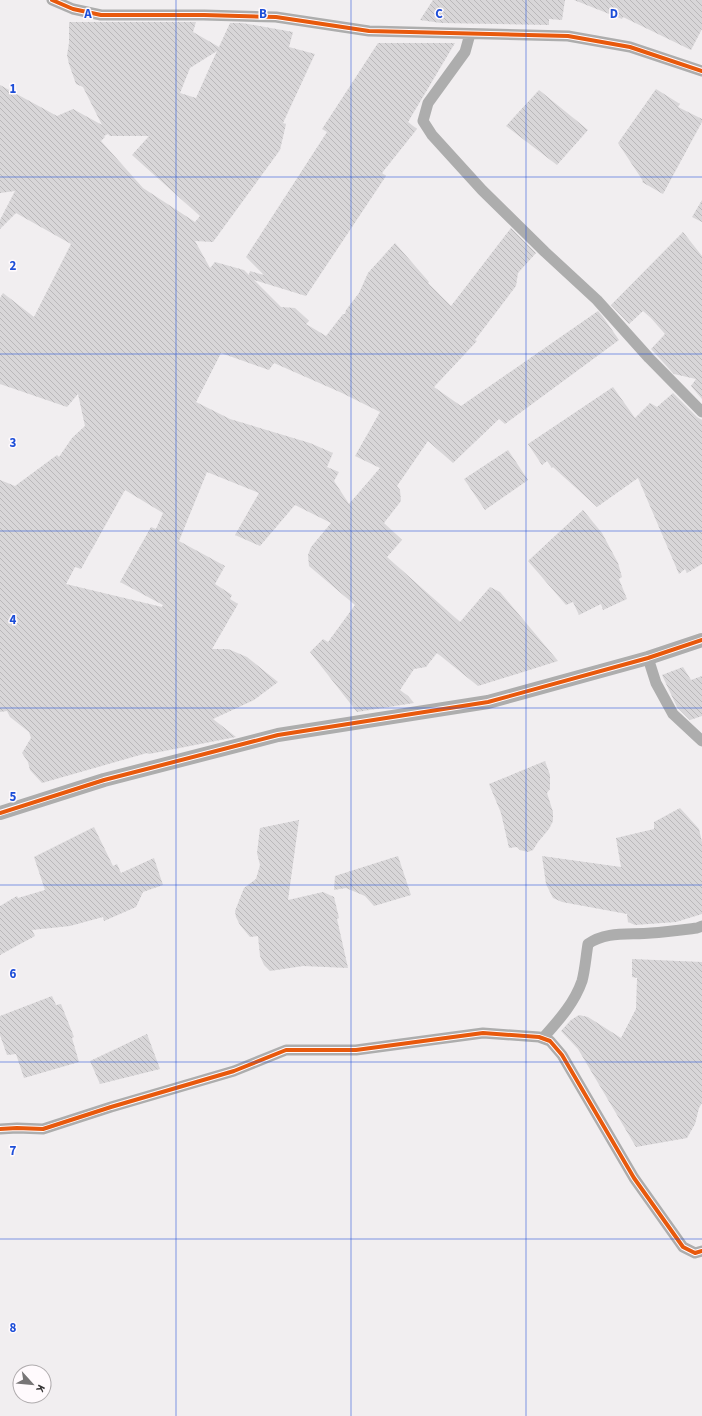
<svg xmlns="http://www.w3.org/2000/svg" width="702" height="1416" font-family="'Source Sans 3',sans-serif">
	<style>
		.building { fill: url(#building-back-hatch); fill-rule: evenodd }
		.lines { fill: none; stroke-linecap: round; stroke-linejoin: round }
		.minor { stroke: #adadad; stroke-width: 11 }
		.tertiary { stroke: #adadad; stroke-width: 14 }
		.cycleway-casing { stroke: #fffafd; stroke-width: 6 }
		.cycleway { stroke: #e8590c; stroke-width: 4 }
		.grid { fill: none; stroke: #1d4ed8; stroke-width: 1; stroke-opacity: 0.55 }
		.grid-label { font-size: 13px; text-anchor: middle; font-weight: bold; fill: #1d4ed8; stroke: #fffafd; stroke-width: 3; stroke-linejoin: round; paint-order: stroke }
	</style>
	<defs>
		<pattern id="building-back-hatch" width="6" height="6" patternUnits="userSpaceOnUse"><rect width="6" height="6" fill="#d8d6d8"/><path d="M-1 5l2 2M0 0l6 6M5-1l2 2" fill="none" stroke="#bab8ba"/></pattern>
	</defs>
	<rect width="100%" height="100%" fill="#f1eef0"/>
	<path class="building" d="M433,0H565L562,20L549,19V25L441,23L420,20Z
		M574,0H702V29L691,50L623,17L622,19Z
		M69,22H196L193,32L219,47L230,23H242L293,32L289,47L315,54L283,123L286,124L280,150L213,242L195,241L210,268L215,262L244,270L249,275L250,271L264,275L246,257L327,132L322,129L378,43H455L408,122L417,129L382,173L386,176L306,296L254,280L281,307L295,308L309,321L306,324L326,336L343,314H345L346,310L359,293L368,273L395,243L429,282L428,283L451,306L511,228L536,253L518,273L516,286L475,340L477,341L434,387L461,406L598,311L603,317L619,340L505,424L499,419L453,463L428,441L397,486L400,490L401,501L384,523L402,540L387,557L460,622L490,587L500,592L558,661L478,686L437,653L426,667L414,669L400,690L408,696L414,703L357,712L310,652L323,639L328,642L355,605L309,566L308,555L311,547L331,523L295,505L260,546L235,535L259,493L207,472L179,541L225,566L215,584L232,595L230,599L238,604L212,649H228L247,657L278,682L254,700L213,719L236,737L149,754L147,753L42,783L30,770L28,762L22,753L31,738L29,732L10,717L7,711L0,712V480L15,486L57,455L59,457L72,438L85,426L78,394L67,407L0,384V298L3,293L34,317L71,244L16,213L0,229V220L15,191L0,193V85L57,116L73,109L102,125L83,87L76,84L69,64L67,55L69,43ZM217,51L196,98L180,93L190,68ZM108,134L110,136H149L132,155L200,216L195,222L143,188L101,141L105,137L104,136ZM221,353L269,370L274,363L342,393L380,412L355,456L380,468L349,504L334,481L339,472L327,467L333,453L310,443L230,419L196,402ZM125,490L163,513L156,529L151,527L120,582L163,605L162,607L66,584L75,567L81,569Z
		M656,89L680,104L678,107L702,119V122L663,194L642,182L643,181L618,143Z
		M539,90L588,130L557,165L506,126Z
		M702,200V222L692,217Z
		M683,232L702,256V399L691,386L696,379L674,374L651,349L665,334L651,318L643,311L629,324L611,305Z
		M613,387L635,418L650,403L657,407L673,393L697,417L702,420V564L687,573L685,569L679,574L638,478L597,507L553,467L552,468L547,461L542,465L528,444Z
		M508,450L528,480L485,510L464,479Z
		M583,510L602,533L618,563L622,577L619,579L627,599L603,610L601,604L579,615L573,602L566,605L528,561Z
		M683,667L691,680L702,676V716L690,720L677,707L662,675Z
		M545,761L550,775V789L547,793L553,812V821L549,829L538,842L533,850L528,852L520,850L517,847L509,848L501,813L489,784Z
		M680,808L699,829L702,842V914L676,922L635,925L628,922L627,914L562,902L553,898L546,884L542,856L621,867L616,838L654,829V822Z
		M299,820L288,900L323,892L334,897L339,918L337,919L348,968L303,966L270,971L264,965L260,956L258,936L250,937L240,925L236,917L235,911L244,888L256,879L260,865L257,853L260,828Z
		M94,827L113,866L117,864L121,873L154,858L163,885L143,892L136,907L104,921L103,917L70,926L32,930L35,936L0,955V906L17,896L18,898L45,890L34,857Z
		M398,856L411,895L374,906L365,896L346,888L334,890L335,876Z
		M632,959L702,962V1103L699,1108L695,1124L687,1138L636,1147L578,1049L561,1031L571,1020L579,1015L588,1017L621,1038L636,1009L637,978L632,977Z
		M52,996L56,1005L61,1004L74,1037L72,1038L79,1062L24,1078L16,1054L7,1055L0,1035V1016Z
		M147,1034L160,1069L100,1084L90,1061Z"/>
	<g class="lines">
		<path class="minor" d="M52,0L73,9L101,15H204L276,17L369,31L568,36L630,47L702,71
			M470,34L465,52L428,103L423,121L432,135L482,190L545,252L597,300L649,358L702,412
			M648,658L656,683L673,714L702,741
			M543,1038C558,1021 574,1004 582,981C585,970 586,956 588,944C606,931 629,935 651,933C666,932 681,930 697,928L702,926
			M0,1129L17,1128L43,1129L111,1107L234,1071L286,1050H356L483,1033L539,1037L550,1041L562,1055L634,1178L683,1247L695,1253L702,1251"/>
		<path class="tertiary" d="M0,813L104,780L278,735L488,702L648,658L702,640"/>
		<defs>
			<path id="cycleway" d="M52,0L73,9L101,15H204L276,17L369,31L568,36L630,47L702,71
				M0,813L104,780L278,735L488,702L648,658L702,640
				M0,1129L17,1128L43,1129L111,1107L234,1071L286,1050H356L483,1033L539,1037L550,1041L562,1055L634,1178L683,1247L695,1253L702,1251"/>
		</defs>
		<use href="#cycleway" class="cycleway-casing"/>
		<use href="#cycleway" class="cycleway"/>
	</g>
	<path class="grid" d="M176,0V1416M351,0V1416M526,0V1416M0,177H702M0,354H702M0,531H702M0,708H702M0,885H702M0,1062H702M0,1239H702"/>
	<g class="grid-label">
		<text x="88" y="18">A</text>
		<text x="263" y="18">B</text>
		<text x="439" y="18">C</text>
		<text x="614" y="18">D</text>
		<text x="13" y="93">1</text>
		<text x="13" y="270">2</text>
		<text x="13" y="447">3</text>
		<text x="13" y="624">4</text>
		<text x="13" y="801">5</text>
		<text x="13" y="978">6</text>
		<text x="13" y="1155">7</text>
		<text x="13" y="1332">8</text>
	</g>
	<g transform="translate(32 1384) rotate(117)"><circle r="19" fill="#fffafd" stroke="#afabad"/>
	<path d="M0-3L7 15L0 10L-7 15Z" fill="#777576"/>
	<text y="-6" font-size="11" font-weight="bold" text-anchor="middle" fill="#363435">K</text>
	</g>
</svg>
